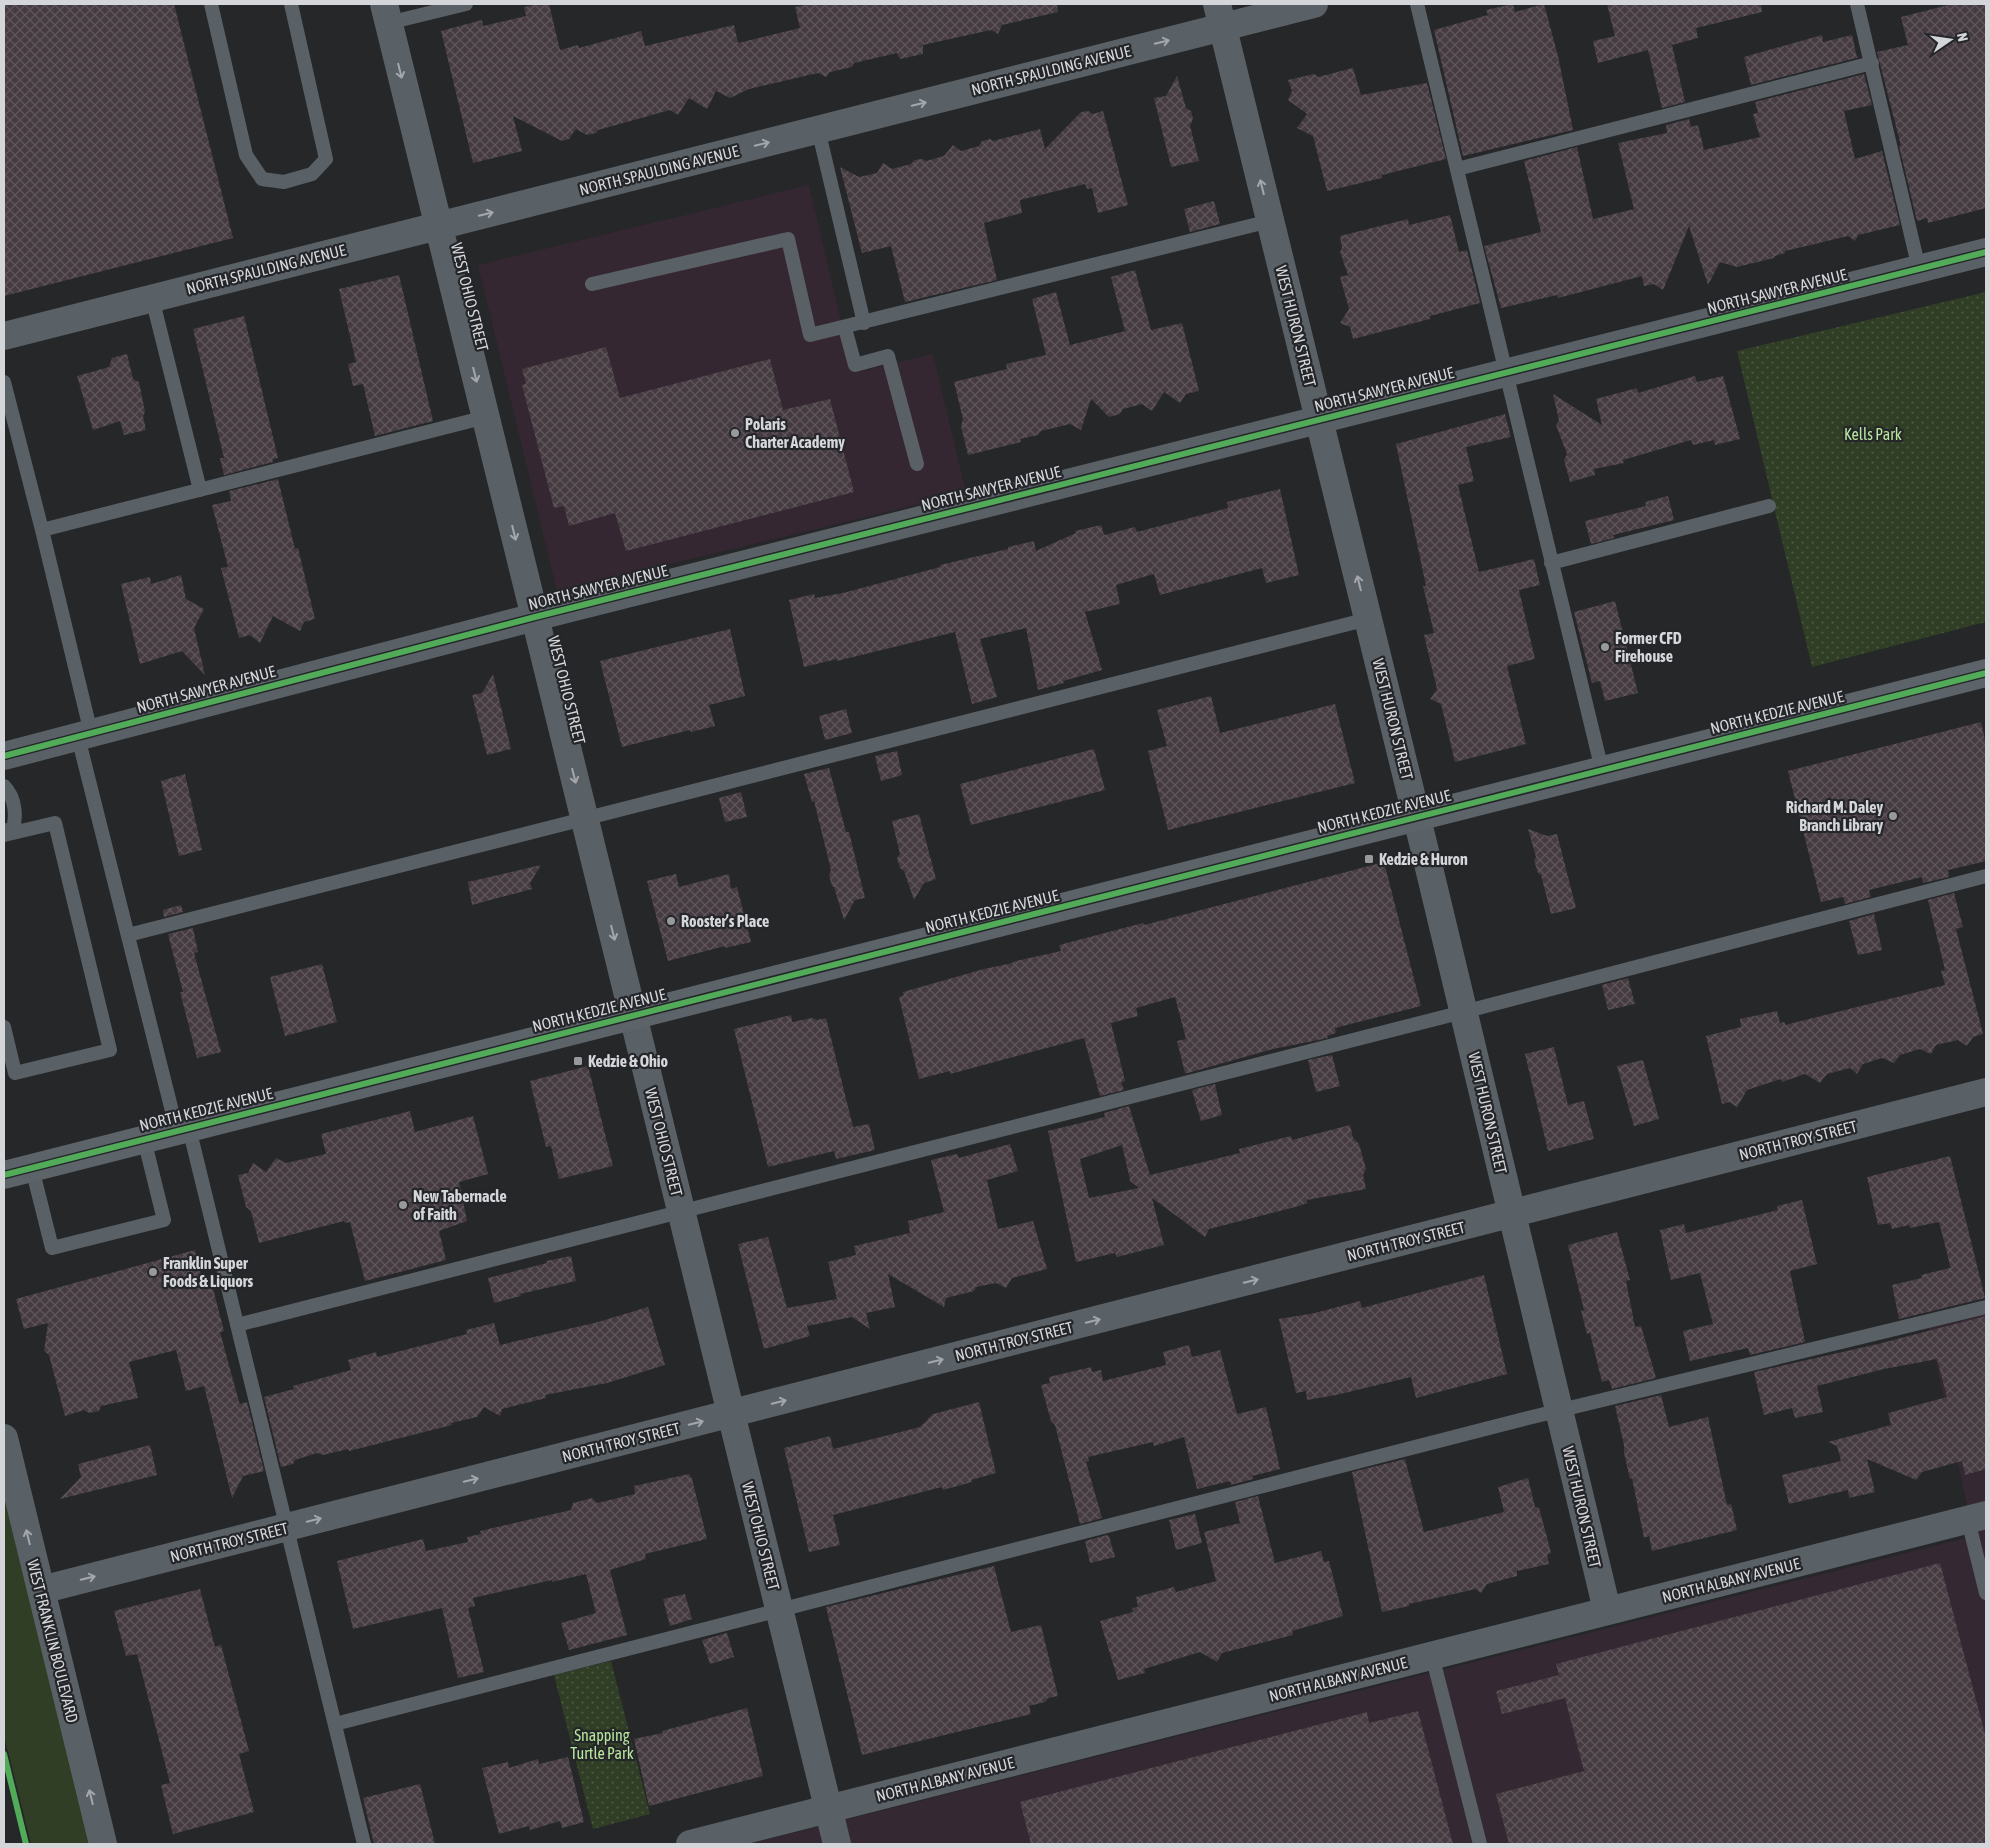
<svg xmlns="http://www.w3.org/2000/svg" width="1990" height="1848" font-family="'Asap Condensed',sans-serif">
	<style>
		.industrial { fill: #342833 }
		.education { fill: #352731 }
		.green { fill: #2f3e24 }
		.park { fill: url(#park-dots) }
		.building { fill: url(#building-cross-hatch); fill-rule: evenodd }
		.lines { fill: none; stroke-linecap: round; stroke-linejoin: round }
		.lane { stroke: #5a6166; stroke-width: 14 }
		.street { stroke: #5a6166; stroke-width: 28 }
		.secondary { stroke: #5c6369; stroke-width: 28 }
		.cycleway-casing { stroke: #24262a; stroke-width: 9 }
		.cycleway { stroke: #51ab58; stroke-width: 6 }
		.oneway { stroke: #a4a7ab }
		.poi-dot { fill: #97999b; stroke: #24262a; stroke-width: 2 }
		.labels { text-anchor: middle; stroke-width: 4.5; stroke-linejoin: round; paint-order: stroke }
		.street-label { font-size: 16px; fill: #d5d6d9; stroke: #24262a }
		.poi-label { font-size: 16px; font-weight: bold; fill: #d5d6d9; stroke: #24262a; text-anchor: start }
		.park-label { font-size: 16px; fill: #b8e69a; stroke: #24262a }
	</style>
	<defs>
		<pattern id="park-dots" width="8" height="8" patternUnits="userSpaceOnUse" patternTransform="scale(1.25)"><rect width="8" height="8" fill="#2f3e24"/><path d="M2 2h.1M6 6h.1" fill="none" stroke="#4c5943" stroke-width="1.8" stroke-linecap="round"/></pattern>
		<pattern id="building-cross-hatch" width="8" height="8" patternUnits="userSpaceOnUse" patternTransform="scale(1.25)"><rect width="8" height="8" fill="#453b41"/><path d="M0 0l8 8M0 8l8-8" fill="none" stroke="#5f575c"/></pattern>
	</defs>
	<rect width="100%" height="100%" fill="#252729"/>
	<path class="industrial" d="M1986,1311V1844H749L1974,1536L1928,1326Z"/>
	<path class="education" d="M809,185L853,373L933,354L966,493L557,591L478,265Z"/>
	<path class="green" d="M4,1486L91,1844H31L4,1736Z"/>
	<path class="park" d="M1986,292V622L1812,667L1737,351Z
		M611,1661L650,1814L593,1829L554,1675Z"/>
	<path class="building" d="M4,4H174L233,238L4,296Z
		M540,4H549L560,50L578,45L579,48L641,31L645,46L734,25L738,43L800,28L795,7L810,4H1057L1058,12L1002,25L998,34L991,30L923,45V54L900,59L897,53L854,63L852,67L830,72L826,77L818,73L809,75L749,89L730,98L716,91L707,109L689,98L678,115L670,110L598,130L596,133L587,135L576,129L569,139L562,141L513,116L522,151L473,163L441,31L482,20L483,26L526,16L524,7Z
		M1513,4L1515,12L1544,4L1558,56L1573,130L1463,156L1434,30L1488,15L1486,10Z
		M1607,4H1761L1762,12L1696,28L1698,38L1672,45L1685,102L1662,108L1648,50L1598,63L1593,41L1615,36Z
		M1952,4H1986V208L1928,223L1927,218L1917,221L1899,146H1901L1877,52L1908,45L1901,17Z
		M1822,35L1823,42L1852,35L1857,57H1860L1751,85L1744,57Z
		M1353,68L1361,95L1427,83L1446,159L1382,175V178L1327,191L1313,136L1297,128L1307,114L1288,100L1292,91L1288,80L1314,74L1318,77Z
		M1864,74L1872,105L1844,111L1855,159L1882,151L1900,225L1858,235L1855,241L1848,236L1815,244L1785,251V253L1775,256L1774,258L1737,267L1720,262L1708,285L1689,226L1663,290L1654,284L1644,286L1642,276L1558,298L1557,295L1501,308L1484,246L1541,232L1524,161L1577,147L1593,219L1634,209L1618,143L1667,133L1666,125L1689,119L1691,127L1698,125L1704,150L1760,137L1753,114L1758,113L1755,102Z
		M1177,76L1186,108L1191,111L1193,119L1190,126L1199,161L1171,167L1154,98L1166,96Z
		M1088,111L1093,114L1103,111L1128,205L1098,213L1092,188L1087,189L1085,184L1020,200L1022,213L984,223L997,280L905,302L891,246L862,253L840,167L859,177L877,173L883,163L892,169L911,164L915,160L922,159L926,161L944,156L953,145L961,151L979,146L982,141L990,139L993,141L1040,129L1045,149L1081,112Z
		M1214,201L1220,224L1190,232L1184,209Z
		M1450,215L1459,252L1467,250L1480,303L1430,316V319L1353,339L1350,327L1340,323L1349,309L1340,277L1348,275L1340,252L1342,248L1340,236L1408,219L1409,225Z
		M1135,270L1151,330L1182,323L1199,391L1186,394L1180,403L1164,392L1152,411L1142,404L1123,409L1120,414L1109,417L1091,399L1081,430L1070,424L1041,431L1038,435L1020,439L1021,442L968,455L961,426L963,419L954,382L1007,369L1006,364L1046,355L1032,299L1056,292L1070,345L1125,331L1111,277Z
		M399,275L433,421L375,436L363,384L353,386L348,364L356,362L339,289Z
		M244,316L278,458L273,459V462L224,475L220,458H224L193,329Z
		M606,347L620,398L770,359L783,410L830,399L854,492L626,551L615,513L569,526L564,506L554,508L522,385L526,384L522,369Z
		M127,354L133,379L139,382L145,412L143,416L146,430L124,435L120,421L93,430L77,376L109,367L112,358Z
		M1695,376L1697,382L1723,376L1740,439L1715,445L1714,440L1693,445L1691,440L1623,460L1624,463L1594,469L1595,475L1570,482L1564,460L1567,454L1556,425L1559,421L1553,394L1602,425L1596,399L1637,388L1638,393Z
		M1505,414L1511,437L1466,447L1474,481L1458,485L1479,572L1534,559L1540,585L1519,590L1535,659L1507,666L1526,744L1455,762L1441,704L1430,699L1437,689L1424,635L1434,633L1423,586H1426L1396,444Z
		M278,479L295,549L298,548L315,619L304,622L300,631L273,616L260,643L250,635L239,638L221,568L228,567L212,505L231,501L229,491Z
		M1280,489L1299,575L1266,583L1262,568L1160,595L1154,574L1116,585L1120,604L1085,612L1102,670L1063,681L1064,683L1038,690L1026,628L980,639L997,697L972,704L955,632L837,661V659L804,667L789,600L814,594L815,598L843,593L940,567V565L1008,549V547L1034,541L1036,551L1076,533L1075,531L1101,525L1104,535L1135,527L1137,532L1228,508L1227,502Z
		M1668,496L1674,520L1613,535L1614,538L1591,544L1585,521L1646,506L1645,502Z
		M181,575L186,599L204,609L194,628L205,675L182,651L140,664L121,584L150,577L151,584Z
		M1615,601L1638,693L1605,701L1600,681L1592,683L1574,612Z
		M730,629L745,696L709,705L715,726L691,732L690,730L622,747L600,661Z
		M493,674L511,749L487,755L472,695L482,693Z
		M1211,696L1220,733L1335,704L1355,783L1168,830L1148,751L1167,746L1157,710Z
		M846,709L852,733L825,740L819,716Z
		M1981,722L1986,745V861L1948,870L1949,877L1923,883L1922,877L1869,890L1871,897L1845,904L1843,897L1821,902L1788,771Z
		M1094,749L1105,790L971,825L960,784Z
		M897,751L902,775L881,781L875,756Z
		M829,768L846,832H849L865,898L855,900L844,920L834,887L832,886L829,875L831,870L814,801L812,802L804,774Z
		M185,774L202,850L179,856L161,781Z
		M741,792L747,817L725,822L719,798Z
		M919,814L936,879L924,883L914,900L904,871L900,868L897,858L900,854L892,821Z
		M1528,829L1547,836L1557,834L1576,908L1551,914L1541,875L1538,873L1534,860L1536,857Z
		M1384,862L1421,1006L1335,1028L1336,1033L1327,1036L1328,1038L1273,1049L1188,1073H1185L1177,1041L1186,1039L1175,997L1136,1008L1138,1016L1111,1023L1125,1081L1121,1082L1124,1090L1100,1096L1084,1038L950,1074V1071L919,1079L899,997L904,995L903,992L984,969L1013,963L1012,962L1061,951L1059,945L1143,923L1144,925Z
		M541,865L530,883L532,889L472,905L468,882Z
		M676,874L679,887L729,874L731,889L737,887L751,942L725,948V946L668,961L647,881Z
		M1954,893L1963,927L1956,929L1983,1034L1973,1037L1967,1046L1958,1040L1936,1045L1931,1054L1920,1049L1900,1055L1894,1063L1882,1058L1863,1064L1857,1074L1850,1068L1827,1074L1820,1083L1805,1074L1782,1082L1781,1079L1747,1090L1737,1107L1729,1102L1722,1104L1706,1036L1741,1027L1740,1019L1777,1011L1780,1023L1785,1022V1025L1945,985L1941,971L1945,970L1928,900Z
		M181,905L183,912L164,917L163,910Z
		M1874,914L1882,950L1858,955L1849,921Z
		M193,928L198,952L194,953L221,1052L197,1058L180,992H183L168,934Z
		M322,964L337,1022L285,1036L270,977Z
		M1628,978L1635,1004L1608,1010L1602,985Z
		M791,1015L792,1022L812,1018L817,1020L826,1018L853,1127L869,1124L875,1150L836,1159L834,1151L768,1167L734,1029Z
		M1554,1047L1568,1105L1584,1101L1594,1139L1548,1151L1525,1054Z
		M1332,1055L1340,1086L1316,1092L1308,1060Z
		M1643,1060L1659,1119L1634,1126L1617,1066Z
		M588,1066L613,1166L559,1179L551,1146L546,1147L530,1081Z
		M1215,1084L1222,1115L1201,1121L1192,1090Z
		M1129,1106L1150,1175L1240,1153L1239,1149L1291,1136L1292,1140L1350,1125L1353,1138L1359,1144L1366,1169L1363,1175L1366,1189L1307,1200V1203L1299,1206L1209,1229L1205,1237L1152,1198L1164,1245L1117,1257L1115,1253L1076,1262L1048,1131L1105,1117L1104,1113ZM1122,1145L1130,1180H1129L1139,1188L1089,1198L1080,1159Z
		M410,1111L415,1132L473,1116L488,1174L459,1182L467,1221L439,1231L446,1260L365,1281L350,1222L345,1223L344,1221L259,1243L251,1211L246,1207L238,1175L248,1173L253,1163L266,1172L276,1158L286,1163L326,1154L321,1134Z
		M1010,1144L1018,1171L987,1180L998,1229L1033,1221L1047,1269L1012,1278L1006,1288L996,1283L976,1287L974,1291L946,1298L944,1307L888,1274L895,1307L866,1313L870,1329L852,1317L807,1326L810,1336L764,1349L738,1244L768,1237L787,1308L837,1299L828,1262L856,1255L854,1246L910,1233L908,1221L944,1212L931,1160L957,1154L959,1158Z
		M1950,1156L1985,1298L1899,1319L1892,1285L1922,1278L1921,1275L1950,1268L1949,1261L1939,1222L1910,1228L1909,1225L1892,1229L1890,1223L1878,1225L1867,1177Z
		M1802,1200L1817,1264L1790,1271L1805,1342L1750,1355L1748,1348L1690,1361L1683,1331L1713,1324L1700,1273L1671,1280L1660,1230L1684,1224L1686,1233L1778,1210L1777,1206Z
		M1617,1232L1630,1280L1626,1281L1635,1327L1641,1326L1656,1378L1612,1389L1609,1380L1602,1382L1590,1333L1587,1334L1581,1311L1584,1310L1568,1245Z
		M195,1250L204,1287L212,1285L224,1331L220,1332L239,1402L240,1404L247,1402L264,1471L243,1476L232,1498L204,1386L186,1391L176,1350L129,1362L138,1398L101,1406L99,1411L89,1413L84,1410L65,1416L49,1355L44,1351L48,1323L24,1329L16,1299Z
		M571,1256L576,1281L520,1294L521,1296L494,1303L488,1278L547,1263L546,1261Z
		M1484,1275L1507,1374L1416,1398L1411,1377L1336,1395L1307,1400L1306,1391L1296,1393L1279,1319L1315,1313L1360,1301L1362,1308Z
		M648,1307L665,1365L607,1383L545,1395L546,1398L502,1409L500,1416L484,1407L477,1417L451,1423L452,1425L349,1451L348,1449L323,1455L317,1453L295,1460L293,1464L281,1467L264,1397L294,1389L293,1386L351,1370L348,1360L376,1352L377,1357L467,1334L466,1330L494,1323L500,1345L598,1322Z
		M1986,1316V1469L1965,1475L1962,1461L1922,1472L1916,1480L1867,1459L1875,1492L1849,1498L1848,1490L1789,1504L1782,1475L1841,1461L1837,1446L1828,1442L1891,1425L1888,1413L1947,1397L1937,1359L1884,1369L1817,1386L1823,1412L1795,1418L1792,1408L1764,1415L1754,1372L1878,1344Z
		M1189,1345L1192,1357L1220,1350L1237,1414L1266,1407L1280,1469L1252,1476L1253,1479L1231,1485L1230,1481L1197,1489L1184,1437L1154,1446L1153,1442L1088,1457L1089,1461L1086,1462L1102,1518L1080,1524L1055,1425L1051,1421L1041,1385L1050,1383L1049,1377L1091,1367L1092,1372L1101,1370L1103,1381L1166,1365L1163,1352Z
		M1661,1395L1669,1427L1708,1417L1727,1505L1731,1504L1737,1530L1652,1551L1649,1536L1644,1538L1632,1478L1630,1479L1624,1453V1445L1615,1406Z
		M979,1402L996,1473L971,1480L972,1482L943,1490L942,1487L833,1515L840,1545L809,1552L784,1448L830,1436L833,1449L920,1427L933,1414Z
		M150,1445L157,1475L60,1499L81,1477L78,1464Z
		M1405,1459L1424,1532L1504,1512L1498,1487L1528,1478L1535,1507L1539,1508L1548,1541L1551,1553L1547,1555L1549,1564L1517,1571V1576L1487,1584L1481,1593L1476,1589L1409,1604V1606L1382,1612L1352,1472Z
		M689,1474L692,1479L707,1539L645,1554L646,1559L610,1570L627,1635L569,1650L561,1623L596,1613L586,1574L552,1582V1580L473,1598L475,1606L468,1608L484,1672L458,1678L442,1608L353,1629L337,1561L423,1539L426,1551L468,1542L467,1537L481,1534L480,1531L571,1510L573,1503L592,1498L597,1503L635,1494L634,1486Z
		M1258,1496L1275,1563L1321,1551L1324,1562L1329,1561L1343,1616L1292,1631L1293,1635L1222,1653L1217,1662L1200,1652L1144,1669L1145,1673L1118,1680L1100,1621L1133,1612L1132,1608L1138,1607L1136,1597L1174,1587L1176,1592L1216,1581L1204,1532L1240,1523L1235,1502Z
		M1195,1514L1202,1543L1176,1550L1169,1520Z
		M1107,1535L1109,1536L1115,1557L1090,1563L1085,1541Z
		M1940,1563L1986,1738V1844H1509L1496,1794L1584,1771L1565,1698L1502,1714L1496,1691L1559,1675L1556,1664Z
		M994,1566L1011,1632L1041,1625L1058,1696L1048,1698L1045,1702L1029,1706L1031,1714L862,1755L826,1607Z
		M200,1589L215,1647L221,1645L249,1751L239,1754L254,1812L173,1834L161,1785L170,1783L137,1654L126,1656L114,1611Z
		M685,1594L692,1619L670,1626L663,1599Z
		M727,1633L734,1657L710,1664L702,1640Z
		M747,1708L763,1776L649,1806L634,1739L663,1733L662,1731Z
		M1418,1711L1453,1844H1031L1020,1802L1367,1712L1369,1723Z
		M568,1757L584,1822L562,1828L560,1821L530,1830L529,1826L499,1834L482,1768L508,1762L509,1768L538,1759L539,1764Z
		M420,1784L435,1844H374L363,1798Z"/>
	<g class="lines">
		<path class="lane" d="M211,4L246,155L262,179L284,182L312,174L326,159L291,4
			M1417,4L1602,770
			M1857,4L1919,269
			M388,23L466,4
			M818,129L864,323
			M1457,169L1872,63
			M592,284L788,239L810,335L1270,221
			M152,298L200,490
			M845,328L855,365L888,356L917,464
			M4,382L42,530L91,733
			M42,530L486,417
			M1551,563L1769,506
			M78,737L177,1131
			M4,786C16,798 17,818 12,833L7,830
			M4,835L55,823L110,1050L15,1073L4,1027
			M128,935L1368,619
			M189,1128L364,1844
			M32,1168L52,1248L164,1220L144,1139
			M237,1325L1463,1012L1986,876
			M1968,1520L1986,1593
			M1432,1655L1480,1844
			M335,1724L1528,1418L1986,1307"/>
		<path class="street" d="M384,4L837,1844
			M1217,4L1424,847L1607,1610
			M4,336L1314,4
			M4,756L535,617L1986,252
			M4,1438L103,1844
			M41,1590L1986,1092
			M690,1844L1986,1515"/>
		<path class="secondary" d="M4,1175L1986,673"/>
		<defs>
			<path id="cycleway" d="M4,756L535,617L1986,252
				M4,1175L1986,673
				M4,1754L26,1844"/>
		</defs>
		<use href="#cycleway" class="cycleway-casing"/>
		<use href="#cycleway" class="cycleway"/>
	</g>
	<defs><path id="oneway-shaft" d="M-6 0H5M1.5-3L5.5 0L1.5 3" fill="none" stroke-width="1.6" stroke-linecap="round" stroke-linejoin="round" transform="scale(1.25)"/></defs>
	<g class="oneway">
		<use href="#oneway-shaft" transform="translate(1162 42) rotate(-14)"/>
		<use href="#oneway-shaft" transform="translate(400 71) rotate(76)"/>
		<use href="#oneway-shaft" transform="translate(919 104) rotate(-14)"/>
		<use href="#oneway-shaft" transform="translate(762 144) rotate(-14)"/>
		<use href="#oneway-shaft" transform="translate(1262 187) rotate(-104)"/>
		<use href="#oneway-shaft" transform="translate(486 214) rotate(-14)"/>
		<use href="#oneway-shaft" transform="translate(475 375) rotate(76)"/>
		<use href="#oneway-shaft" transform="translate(514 533) rotate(76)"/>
		<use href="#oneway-shaft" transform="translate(1359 583) rotate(-104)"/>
		<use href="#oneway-shaft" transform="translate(574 776) rotate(76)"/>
		<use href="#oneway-shaft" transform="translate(613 933) rotate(76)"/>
		<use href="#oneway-shaft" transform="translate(1251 1281) rotate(-14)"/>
		<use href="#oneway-shaft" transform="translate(1093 1321) rotate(-14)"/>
		<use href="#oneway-shaft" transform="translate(936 1361) rotate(-14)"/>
		<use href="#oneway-shaft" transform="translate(779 1402) rotate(-14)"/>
		<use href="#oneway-shaft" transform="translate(696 1423) rotate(-14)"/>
		<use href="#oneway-shaft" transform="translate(471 1480) rotate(-14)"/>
		<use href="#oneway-shaft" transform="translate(314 1520) rotate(-14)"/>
		<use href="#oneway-shaft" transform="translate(28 1537) rotate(-104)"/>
		<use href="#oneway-shaft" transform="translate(88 1578) rotate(-14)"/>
		<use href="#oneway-shaft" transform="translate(91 1797) rotate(-104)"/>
	</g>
	<g class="poi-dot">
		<circle cx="735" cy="433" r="5"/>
		<circle cx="1605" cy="647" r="5"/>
		<circle cx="1893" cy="816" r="5"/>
		<rect x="1364" y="854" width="10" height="10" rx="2.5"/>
		<circle cx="671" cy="921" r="5"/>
		<rect x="573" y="1056" width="10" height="10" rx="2.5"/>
		<circle cx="403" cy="1205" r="5"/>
		<circle cx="153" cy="1272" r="5"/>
	</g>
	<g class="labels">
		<g class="street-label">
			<text transform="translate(1051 70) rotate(-14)" y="6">NORTH SPAULDING AVENUE</text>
			<text transform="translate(659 170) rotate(-14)" y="6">NORTH SPAULDING AVENUE</text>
			<text transform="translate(266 269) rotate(-14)" y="6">NORTH SPAULDING AVENUE</text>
			<text transform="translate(1777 291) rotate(-14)" y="6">NORTH SAWYER AVENUE</text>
			<text transform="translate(470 297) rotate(76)" y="6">WEST OHIO STREET</text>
			<text transform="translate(1296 326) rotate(76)" y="6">WEST HURON STREET</text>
			<text transform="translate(1384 389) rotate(-14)" y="6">NORTH SAWYER AVENUE</text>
			<text transform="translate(991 488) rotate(-14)" y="6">NORTH SAWYER AVENUE</text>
			<text transform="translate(598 587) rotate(-14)" y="6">NORTH SAWYER AVENUE</text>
			<text transform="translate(206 689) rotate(-15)" y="6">NORTH SAWYER AVENUE</text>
			<text transform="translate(567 690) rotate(76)" y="6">WEST OHIO STREET</text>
			<text transform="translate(1777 712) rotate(-14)" y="6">NORTH KEDZIE AVENUE</text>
			<text transform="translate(1393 719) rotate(76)" y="6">WEST HURON STREET</text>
			<text transform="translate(1384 811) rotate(-14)" y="6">NORTH KEDZIE AVENUE</text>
			<text transform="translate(992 911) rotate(-14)" y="6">NORTH KEDZIE AVENUE</text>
			<text transform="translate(599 1010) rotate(-14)" y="6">NORTH KEDZIE AVENUE</text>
			<text transform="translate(206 1109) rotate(-14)" y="6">NORTH KEDZIE AVENUE</text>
			<text transform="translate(1488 1113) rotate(77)" y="6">WEST HURON STREET</text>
			<text transform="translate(1798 1140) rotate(-14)" y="6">NORTH TROY STREET</text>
			<text transform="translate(664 1142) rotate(76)" y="6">WEST OHIO STREET</text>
			<text transform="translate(1406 1241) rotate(-14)" y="6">NORTH TROY STREET</text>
			<text transform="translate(1014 1341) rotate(-14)" y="6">NORTH TROY STREET</text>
			<text transform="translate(621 1442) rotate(-14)" y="6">NORTH TROY STREET</text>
			<text transform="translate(1582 1507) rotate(77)" y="6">WEST HURON STREET</text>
			<text transform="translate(761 1536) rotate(76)" y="6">WEST OHIO STREET</text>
			<text transform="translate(229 1542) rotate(-14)" y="6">NORTH TROY STREET</text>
			<text transform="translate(1731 1580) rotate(-14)" y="6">NORTH ALBANY AVENUE</text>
			<text transform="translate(53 1641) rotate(76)" y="6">WEST FRANKLIN BOULEVARD</text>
			<text transform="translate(1338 1679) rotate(-14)" y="6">NORTH ALBANY AVENUE</text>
			<text transform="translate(945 1779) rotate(-14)" y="6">NORTH ALBANY AVENUE</text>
		</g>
		<g class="poi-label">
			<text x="745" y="430">Polaris<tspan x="745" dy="18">Charter Academy</tspan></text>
			<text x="1615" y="644">Former CFD<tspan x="1615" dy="18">Firehouse</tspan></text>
			<text x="1883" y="813" text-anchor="end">Richard M. Daley<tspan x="1883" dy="18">Branch Library</tspan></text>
			<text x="1379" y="865">Kedzie &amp; Huron</text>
			<text x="681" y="927">Rooster’s Place</text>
			<text x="588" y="1067">Kedzie &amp; Ohio</text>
			<text x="413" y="1202">New Tabernacle<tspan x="413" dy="18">of Faith</tspan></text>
			<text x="163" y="1269">Franklin Super<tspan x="163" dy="18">Foods &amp; Liquors</tspan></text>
		</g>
		<g class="park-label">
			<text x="1873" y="440">Kells Park</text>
			<text x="602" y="1741">Snapping<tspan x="602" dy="18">Turtle Park</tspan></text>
		</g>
	</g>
	<rect width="1990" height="1848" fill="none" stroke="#d5d6d9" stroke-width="10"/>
	<g transform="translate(1950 40) rotate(77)" stroke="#24262a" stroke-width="4" paint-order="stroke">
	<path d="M0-4L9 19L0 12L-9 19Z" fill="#d5d6d9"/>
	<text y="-8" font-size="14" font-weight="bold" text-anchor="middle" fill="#d5d6d9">N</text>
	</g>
</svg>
